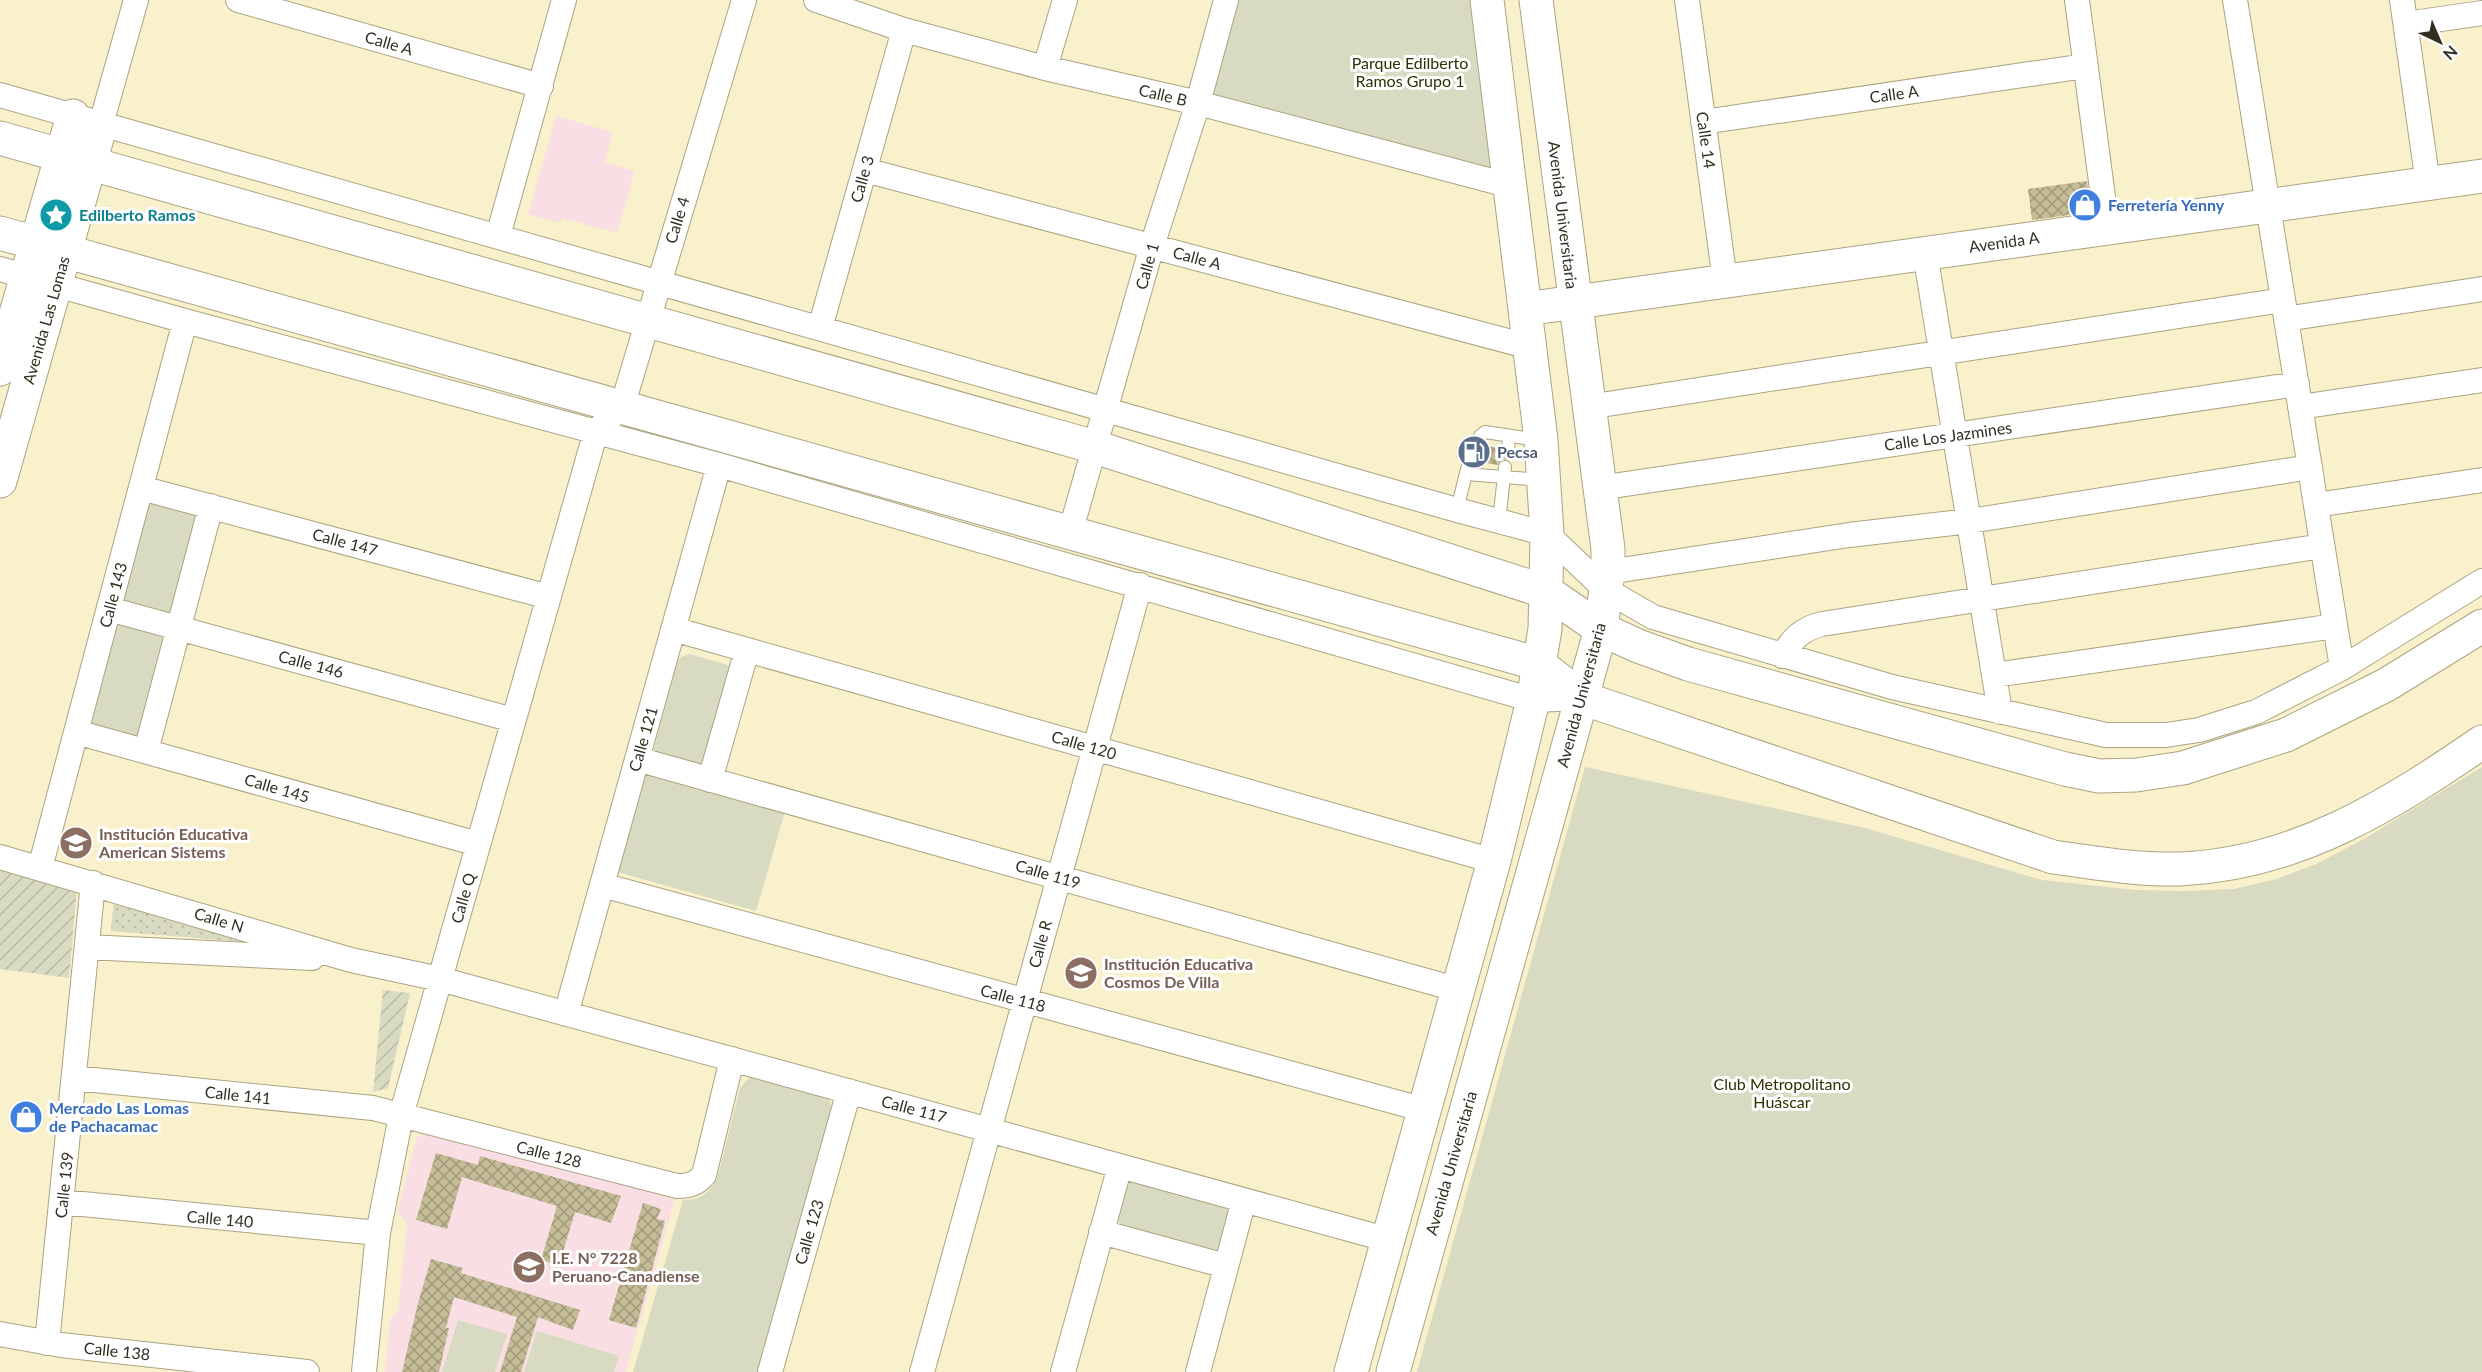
<svg xmlns="http://www.w3.org/2000/svg" width="2482" height="1372" font-family="Lato,sans-serif">
	<style>
		.education { fill: #f9dee4 }
		.grass { fill: url(#grass-dots) }
		.park { fill: #d8dac1 }
		.garden { fill: url(#garden-furrows) }
		.building { fill: url(#building-cross-hatch) }
		.lines { fill: none; stroke-linecap: round; stroke-linejoin: round }
		.lane-casing { stroke: #aca380; stroke-width: 14 }
		.street-casing { stroke: #aca380; stroke-width: 26 }
		.secondary-casing { stroke: #aca380; stroke-width: 35 }
		.lane { stroke: #fff; stroke-width: 12 }
		.street { stroke: #fff; stroke-width: 24 }
		.secondary { stroke: #fff; stroke-width: 33 }
		.labels { text-anchor: middle; stroke-width: 6; stroke-linejoin: round; paint-order: stroke }
		.street-label { font-size: 16px; fill: #322f21; stroke: #fff }
		.park-label { font-size: 16px; fill: #303100; stroke: #fff }
		.shop-label { font-size: 16px; font-weight: bold; fill: #366cbe; stroke: #fff; text-anchor: start }
		.culture-label { font-size: 16px; font-weight: bold; fill: #0d838f; stroke: #fff; text-anchor: start }
		.service-label { font-size: 16px; font-weight: bold; fill: #4e5e75; stroke: #fff; text-anchor: start }
		.education-label { font-size: 16px; font-weight: bold; fill: #785e54; stroke: #fff; text-anchor: start }
	</style>
	<defs>
		<pattern id="grass-dots" width="8" height="8" patternUnits="userSpaceOnUse" patternTransform="scale(1.5)"><rect width="8" height="8" fill="#d8dac1"/><path d="M2 2h.1M6 6h.1" fill="none" stroke="#babba6" stroke-width="1.8" stroke-linecap="round"/></pattern>
		<pattern id="garden-furrows" width="10" height="10" patternUnits="userSpaceOnUse" patternTransform="scale(1.5)"><rect width="10" height="10" fill="#d8dac1"/><path d="M-1 1l2-2M0 10L10 0M9 11l2-2" fill="none" stroke="#babba6"/></pattern>
		<pattern id="building-cross-hatch" width="8" height="8" patternUnits="userSpaceOnUse" patternTransform="scale(1.5)"><rect width="8" height="8" fill="#c4bc96"/><path d="M0 0l8 8M0 8l8-8" fill="none" stroke="#a0997a"/></pattern>
	</defs>
	<rect width="100%" height="100%" fill="#f9f1cb"/>
	<path class="education" d="M556,116L613,132L605,162L635,171L617,233L562,218L560,223L528,214Z
		M426,1130L675,1199L626,1372H385L390,1319L398,1312L407,1222L397,1212L417,1137Z"/>
	<path class="grass" d="M114,897L284,945L111,931Z"/>
	<path class="park" d="M1239,0H1478L1492,166L1486,168L1212,97Z
		M149,501L199,514L172,617L122,603Z
		M113,622L167,638L138,741L83,725Z
		M690,654L731,666L703,769L653,752L677,662L681,657Z
		M1585,767L1865,828L2042,880L2136,890L2184,891L2234,889L2277,879L2316,864L2364,839L2482,767V1372H1417Z
		M647,769L786,808L756,911L617,872Z
		M752,1074L828,1096L832,1108L757,1372H633L683,1200C700,1200 709,1194 717,1179L740,1088Z
		M1128,1178L1222,1200L1232,1211L1220,1250L1217,1252L1122,1228L1117,1220Z
		M458,1320L507,1334L495,1372H442Z
		M537,1331L619,1356L614,1372H524Z"/>
	<path class="garden" d="M0,866L77,888L69,978L0,969Z
		M383,990L410,993L388,1088L373,1092Z"/>
	<path class="building" d="M2087,181L2091,212L2032,220L2028,189Z
		M1470,444L1500,448L1501,454L1507,458H1511V461L1502,459L1497,465L1465,459Z
		M436,1153L478,1165L480,1156L621,1196L611,1223L575,1212L559,1265L541,1260L557,1206L462,1177L447,1229L416,1220Z
		M643,1203L661,1209L657,1219L665,1221L636,1328L609,1320Z
		M431,1259L463,1268L461,1273L580,1310L573,1330L538,1317L521,1372H500L517,1317L454,1297L446,1328H449L439,1372H402L418,1303Z"/>
	<g class="lines">
		<defs>
			<path id="lane" d="M1480,436L1485,432L1539,440
				M1508,450L1509,436
				M1466,474L1543,480
				M1457,510L1467,469
				M1499,521L1505,467"/>
			<path id="street" d="M238,0L541,86
				M816,0L904,30L1045,68L1198,103L1511,186
				M1687,0L1725,281
				M2077,0L2107,227
				M2235,0L2342,668
				M2402,0L2428,184
				M2406,24L2482,13
				M1045,68L1065,0
				M0,95L1457,510L1547,534L1606,590L1653,617L1892,687L2106,735H2166L2199,730L2256,712L2342,668L2482,581
				M1703,122L2085,66
				M101,124L136,0
				M865,170L1530,347
				M498,236L564,0
				M1925,253L2000,712
				M0,269L185,321L719,465L1533,700L1582,698
				M2286,319L2482,289
				M820,328L904,30
				M1588,407L2283,300
				M2300,407L2482,380
				M141,488L549,597
				M1599,488L2297,384
				M2316,505L2482,480
				M1070,533L1152,246L1198,103L1226,0
				M1608,572L1849,535L1970,521L2310,467
				M109,609L513,720
				M673,629L1494,861
				M1782,656C1793,638 1802,629 1822,624L2322,546
				M1994,675L2335,626
				M76,732L478,844
				M146,751L211,506
				M637,759L1459,990
				M710,780L747,650
				M0,857L351,960L440,979L1389,1240
				M40,868L185,321
				M602,885L1425,1110
				M87,947L312,958
				M566,1014L719,465
				M74,1078L373,1108L677,1186C689,1186 696,1184 704,1175L732,1059
				M62,1202L378,1233
				M1101,1232L1226,1266
				M0,1334L61,1345L307,1372
				M47,1343L93,883
				M364,1372L378,1233L401,1116L596,431L622,407L744,0
				M770,1372L849,1091
				M922,1372L1140,585
				M1063,1372L1120,1166
				M1198,1372L1244,1200"/>
			<path id="secondary" d="M0,138L1095,447L1547,592L1601,629L1638,646L1688,664L2065,769L2099,776L2136,775L2183,768L2286,735L2386,685L2482,626
				M0,233L1539,664L1582,698L2053,857C2095,863 2138,870 2180,869C2296,864 2389,806 2482,742
				M1526,309L2482,176
				M0,369L73,116
				M0,481L101,124
				M1351,1372L1494,861L1533,700L1545,629L1547,534L1541,440L1487,0
				M1393,1372L1601,629L1608,572V549L1536,0"/>
		</defs>
		<use href="#lane" class="lane-casing"/>
		<use href="#street" class="street-casing"/>
		<use href="#secondary" class="secondary-casing"/>
		<use href="#lane" class="lane"/>
		<use href="#street" class="street"/>
		<use href="#secondary" class="secondary"/>
	</g>
	<defs>
		<symbol id="shop-disc" viewBox="-11 -11 22 22"><circle r="9.5" fill="#3f7fe0" stroke="#fff"/><path d="M-5-2.5h2.3a2.7 3.5 0 0 1 5.4 0H5L5.5 6h-11ZM-1.5-2.5h3a1.5 2.3 0 0 0-3 0Z" fill="#fff"/></symbol>
		<symbol id="sight-disc" viewBox="-11 -11 22 22"><circle r="9.5" fill="#0f9aa8" stroke="#fff"/><path d="M0-6L1.8-2.2L6-1.7L2.9 1.2L3.7 5.4L0 3.3L-3.7 5.4L-2.9 1.2L-6-1.7L-1.8-2.2Z" fill="#fff"/></symbol>
		<symbol id="fuel-disc" viewBox="-11 -11 22 22"><circle r="9.5" fill="#5c6f8a" stroke="#fff"/><path d="M-5.5-6h7V0h2V4h1.3V-2.5L3-4.5l.8-.8L6-3V5H2.5V1h-1V6h-7ZM-4.2-4.7v3.2H.2V-4.7Z" fill="#fff"/></symbol>
		<symbol id="school-disc" viewBox="-11 -11 22 22"><circle r="9.5" fill="#8d6e63" stroke="#fff"/><path d="M0-5L7-2L0 1L-7-2ZM-4 1L0 2.5L4 1V4Q0 6-4 4Z" fill="#fff"/></symbol>
	</defs>
	<g fill-rule="evenodd">
		<use href="#shop-disc" x="2066" y="186" width="38" height="38"/>
		<use href="#sight-disc" x="37" y="196" width="38" height="38"/>
		<use href="#fuel-disc" x="1455" y="433" width="38" height="38"/>
		<use href="#school-disc" x="57" y="824" width="38" height="38"/>
		<use href="#school-disc" x="1062" y="954" width="38" height="38"/>
		<use href="#shop-disc" x="7" y="1098" width="38" height="38"/>
		<use href="#school-disc" x="510" y="1248" width="38" height="38"/>
	</g>
	<g class="labels">
		<g class="street-label">
			<text transform="translate(389 43) rotate(16)" y="6">Calle A</text>
			<text transform="translate(1894 94) rotate(-8)" y="6">Calle A</text>
			<text transform="translate(1163 95) rotate(13)" y="6">Calle B</text>
			<text transform="translate(1706 140) rotate(82)" y="6">Calle 14</text>
			<text transform="translate(862 179) rotate(-74)" y="6">Calle 3</text>
			<text transform="translate(1563 215) rotate(83)" y="6">Avenida Universitaria</text>
			<text transform="translate(677 220) rotate(-73)" y="6">Calle 4</text>
			<text transform="translate(2004 242) rotate(-8)" y="6">Avenida A</text>
			<text transform="translate(1197 258) rotate(15)" y="6">Calle A</text>
			<text transform="translate(1147 266) rotate(-74)" y="6">Calle 1</text>
			<text transform="translate(46 320) rotate(-74)" y="6">Avenida Las Lomas</text>
			<text transform="translate(1948 436) rotate(-8)" y="6">Calle Los Jazmines</text>
			<text transform="translate(345 542) rotate(15)" y="6">Calle 147</text>
			<text transform="translate(113 595) rotate(-75)" y="6">Calle 143</text>
			<text transform="translate(311 664) rotate(15)" y="6">Calle 146</text>
			<text transform="translate(1581 695) rotate(-75)" y="6">Avenida Universitaria</text>
			<text transform="translate(643 739) rotate(-74)" y="6">Calle 121</text>
			<text transform="translate(1084 745) rotate(16)" y="6">Calle 120</text>
			<text transform="translate(277 788) rotate(16)" y="6">Calle 145</text>
			<text transform="translate(1048 874) rotate(16)" y="6">Calle 119</text>
			<text transform="translate(463 898) rotate(-74)" y="6">Calle Q</text>
			<text transform="translate(219 920) rotate(17)" y="6">Calle N</text>
			<text transform="translate(1040 944) rotate(-75)" y="6">Calle R</text>
			<text transform="translate(1013 998) rotate(15)" y="6">Calle 118</text>
			<text transform="translate(238 1095) rotate(6)" y="6">Calle 141</text>
			<text transform="translate(914 1109) rotate(15)" y="6">Calle 117</text>
			<text transform="translate(549 1154) rotate(14)" y="6">Calle 128</text>
			<text transform="translate(1451 1163) rotate(-74)" y="6">Avenida Universitaria</text>
			<text transform="translate(64 1185) rotate(-84)" y="6">Calle 139</text>
			<text transform="translate(220 1219) rotate(5)" y="6">Calle 140</text>
			<text transform="translate(809 1232) rotate(-74)" y="6">Calle 123</text>
			<text transform="translate(117 1351) rotate(6)" y="6">Calle 138</text>
		</g>
		<g class="park-label">
			<text x="1410" y="69">Parque Edilberto<tspan x="1410" dy="18">Ramos Grupo 1</tspan></text>
			<text x="1782" y="1090">Club Metropolitano<tspan x="1782" dy="18">Huáscar</tspan></text>
		</g>
		<g class="shop-label">
			<text x="2108" y="211">Ferretería Yenny</text>
			<text x="49" y="1114">Mercado Las Lomas<tspan x="49" dy="18">de Pachacamac</tspan></text>
		</g>
		<g class="culture-label">
			<text x="79" y="221">Edilberto Ramos</text>
		</g>
		<g class="service-label">
			<text x="1497" y="458">Pecsa</text>
		</g>
		<g class="education-label">
			<text x="99" y="840">Institución Educativa<tspan x="99" dy="18">American Sistems</tspan></text>
			<text x="1104" y="970">Institución Educativa<tspan x="1104" dy="18">Cosmos De Villa</tspan></text>
			<text x="552" y="1264">I.E. N° 7228<tspan x="552" dy="18">Peruano-Canadiense</tspan></text>
		</g>
	</g>
	<g transform="translate(2440 42) rotate(136)" stroke="#ffffff" stroke-width="4.5" paint-order="stroke">
	<path d="M0-4.5L10 22L0 15L-10 22Z" fill="#322f21"/>
	<text y="-9" font-size="16" font-weight="bold" text-anchor="middle" fill="#322f21">N</text>
	</g>
</svg>
